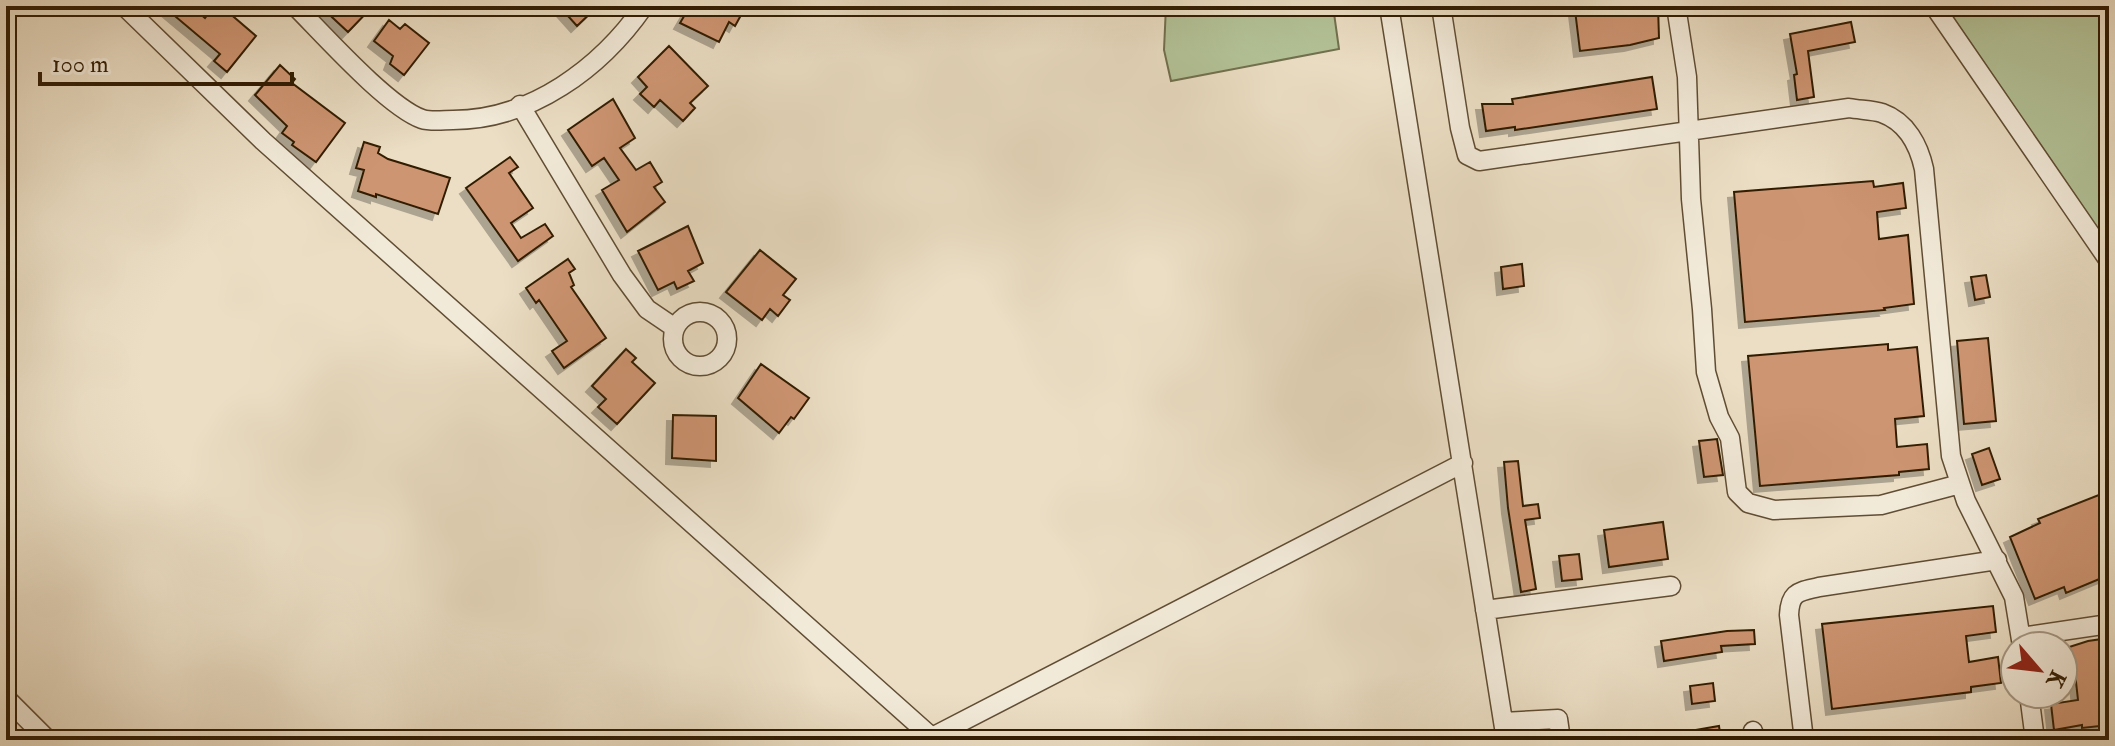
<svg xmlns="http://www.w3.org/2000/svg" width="2115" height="746" font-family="'IM FELL Double Pica',serif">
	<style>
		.green { fill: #b3c297; stroke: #72704e; stroke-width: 2 }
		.building { fill: #ce9572; stroke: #321d04; stroke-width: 2; filter: url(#shadow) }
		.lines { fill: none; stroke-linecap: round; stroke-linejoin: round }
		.minor-casing { stroke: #604d34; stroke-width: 21 }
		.minor { stroke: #f2ead9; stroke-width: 18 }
	</style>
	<defs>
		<filter id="shadow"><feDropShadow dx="-6" dy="6" stdDeviation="0" flood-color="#0004"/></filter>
	</defs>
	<rect width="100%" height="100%" fill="#ebdec4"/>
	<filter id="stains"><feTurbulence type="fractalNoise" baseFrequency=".0025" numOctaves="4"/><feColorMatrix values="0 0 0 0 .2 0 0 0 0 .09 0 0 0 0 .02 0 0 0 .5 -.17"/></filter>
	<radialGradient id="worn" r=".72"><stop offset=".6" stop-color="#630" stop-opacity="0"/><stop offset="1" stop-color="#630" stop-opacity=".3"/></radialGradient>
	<path class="green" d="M1166,6H1333L1339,49L1171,81L1164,50Z
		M1945,6H2109V245Z"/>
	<path class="building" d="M163,6H191L205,18L214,6H221L256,36L227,72L214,61L220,54Z
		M320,6H373L348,32Z
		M559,6H598L577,26Z
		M690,6H746L735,26L729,22L719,42L680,23Z
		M1603,6H1658L1659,38L1630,45L1580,51L1575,10Z
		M389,20L400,29L405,24L429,43L404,75L390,64L393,56L374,41Z
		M1851,22L1855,42L1808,51L1814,97L1797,100L1794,75L1797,74L1790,34Z
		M669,46L708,86L690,103L695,108L683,121L660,100L654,107L640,94L647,87L638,77Z
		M280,65L295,79L292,83L345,123L316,162L292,145L294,142L282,133L287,126L255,95Z
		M1652,77L1657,109L1515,130V127L1486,131L1482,104H1513L1512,99Z
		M613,99L635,138L620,148L636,170L650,162L662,182L654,187L665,202L627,232L602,190L619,180L604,158L592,166L568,130Z
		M364,142L380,147L378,153L388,159L450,178L438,214L376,194V197L358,191L364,170L356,168Z
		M510,157L518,167L509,173L533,208L511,223L521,238L545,224L553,236L518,261L466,188Z
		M1873,181L1874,187L1903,183L1906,208L1877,212L1879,239L1908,235L1914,304L1884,308L1885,310L1745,322L1734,192Z
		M688,226L703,263L688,271L694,281L677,289L674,282L658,290L638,251Z
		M760,250L796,279L783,295L790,300L778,316L770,309L762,320L726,292Z
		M568,259L575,269L569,273L574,285L571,287L606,338L564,368L552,351L567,341L539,300L536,303L526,288Z
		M1522,264L1524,286L1503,289L1501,267Z
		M1986,275L1990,297L1975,300L1971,277Z
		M1988,338L1996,421L1964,424L1957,341Z
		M1888,344V350L1917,347L1924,416L1895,419L1897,447L1927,444L1929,469L1899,472V475L1760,486L1748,356Z
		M626,349L636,358L632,362L655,383L617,424L598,407L606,399L592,386Z
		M761,364L809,398L794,419L791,417L779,433L738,398Z
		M673,415L716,416V461L672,458Z
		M1717,439L1723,475L1704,477L1699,441Z
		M1989,448L2000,479L1982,485L1972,454Z
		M1518,461L1523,506L1538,504L1540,518L1525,520L1536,589L1521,592L1508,508L1504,462Z
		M2109,491V575L2066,593L2064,587L2035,599L2010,537L2040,523L2038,519Z
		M1663,522L1668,559L1609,567L1604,530Z
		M1579,554L1582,579L1562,581L1559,556Z
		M1993,606L1996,632L1966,636L1969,662L1998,657L2001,683L1971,687V692L1832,709L1822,624Z
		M1754,630L1755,644L1721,646L1722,652L1664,661L1661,641L1727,631Z
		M2109,638V725L2082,728V725L2054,730L2051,704L2078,700L2075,673L2063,675V649L2088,641Z
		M1713,683L1715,701L1692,704L1690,686Z
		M1719,726L1721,740H1679L1678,733Z"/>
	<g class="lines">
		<defs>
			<path id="minor" d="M124,6L263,141L935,740
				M295,6C323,34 388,107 422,119C431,122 444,120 453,120C531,120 601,68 644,6
				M1389,6L1506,740
				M1441,6L1460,128L1467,155L1479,161L1849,108C1860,110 1873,110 1882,113C1907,122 1919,146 1924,169L1951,456L1966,501L2014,597L2022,646
				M1676,6L1687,77L1691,199L1702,309L1706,372L1719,417L1730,438L1737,492L1748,503L1774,510L1881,505L1960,484
				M1934,6L2109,261
				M520,105L622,275L647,309L675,328
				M673 339a27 27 0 1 1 54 0a27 27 0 1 1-54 0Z
				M1485,610L1671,586
				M2021,637L2109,624
				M2029,694L2035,740
				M6,698L48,740
				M1503,722L1558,719L1561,740
				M1753,731L1755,740
				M932,737L1463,463
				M1804,740L1789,615C1790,591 1799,592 1819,587L1997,560"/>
		</defs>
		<use href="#minor" class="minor-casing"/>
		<use href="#minor" class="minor"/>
	</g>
	<rect width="2115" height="746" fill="none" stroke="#ebdec4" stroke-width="32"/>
	<rect x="8" y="8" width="2099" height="730" fill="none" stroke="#321d04" stroke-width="4"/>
	<rect x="16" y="16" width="2083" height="714" fill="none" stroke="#321d04" stroke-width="2"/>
	<g transform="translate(2039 670) rotate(118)"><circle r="38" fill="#f2ead9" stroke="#a59884" stroke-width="2"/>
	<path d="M0-6L14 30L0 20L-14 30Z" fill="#8f2418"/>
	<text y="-12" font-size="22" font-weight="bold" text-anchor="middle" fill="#321d04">K</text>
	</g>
	<path d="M40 72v12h252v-12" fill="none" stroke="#321d04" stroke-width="4"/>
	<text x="52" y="72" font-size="24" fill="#321d04" stroke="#f2ead9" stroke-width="6" paint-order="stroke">100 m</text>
	<rect width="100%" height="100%" filter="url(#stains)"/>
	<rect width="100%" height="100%" fill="url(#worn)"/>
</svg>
